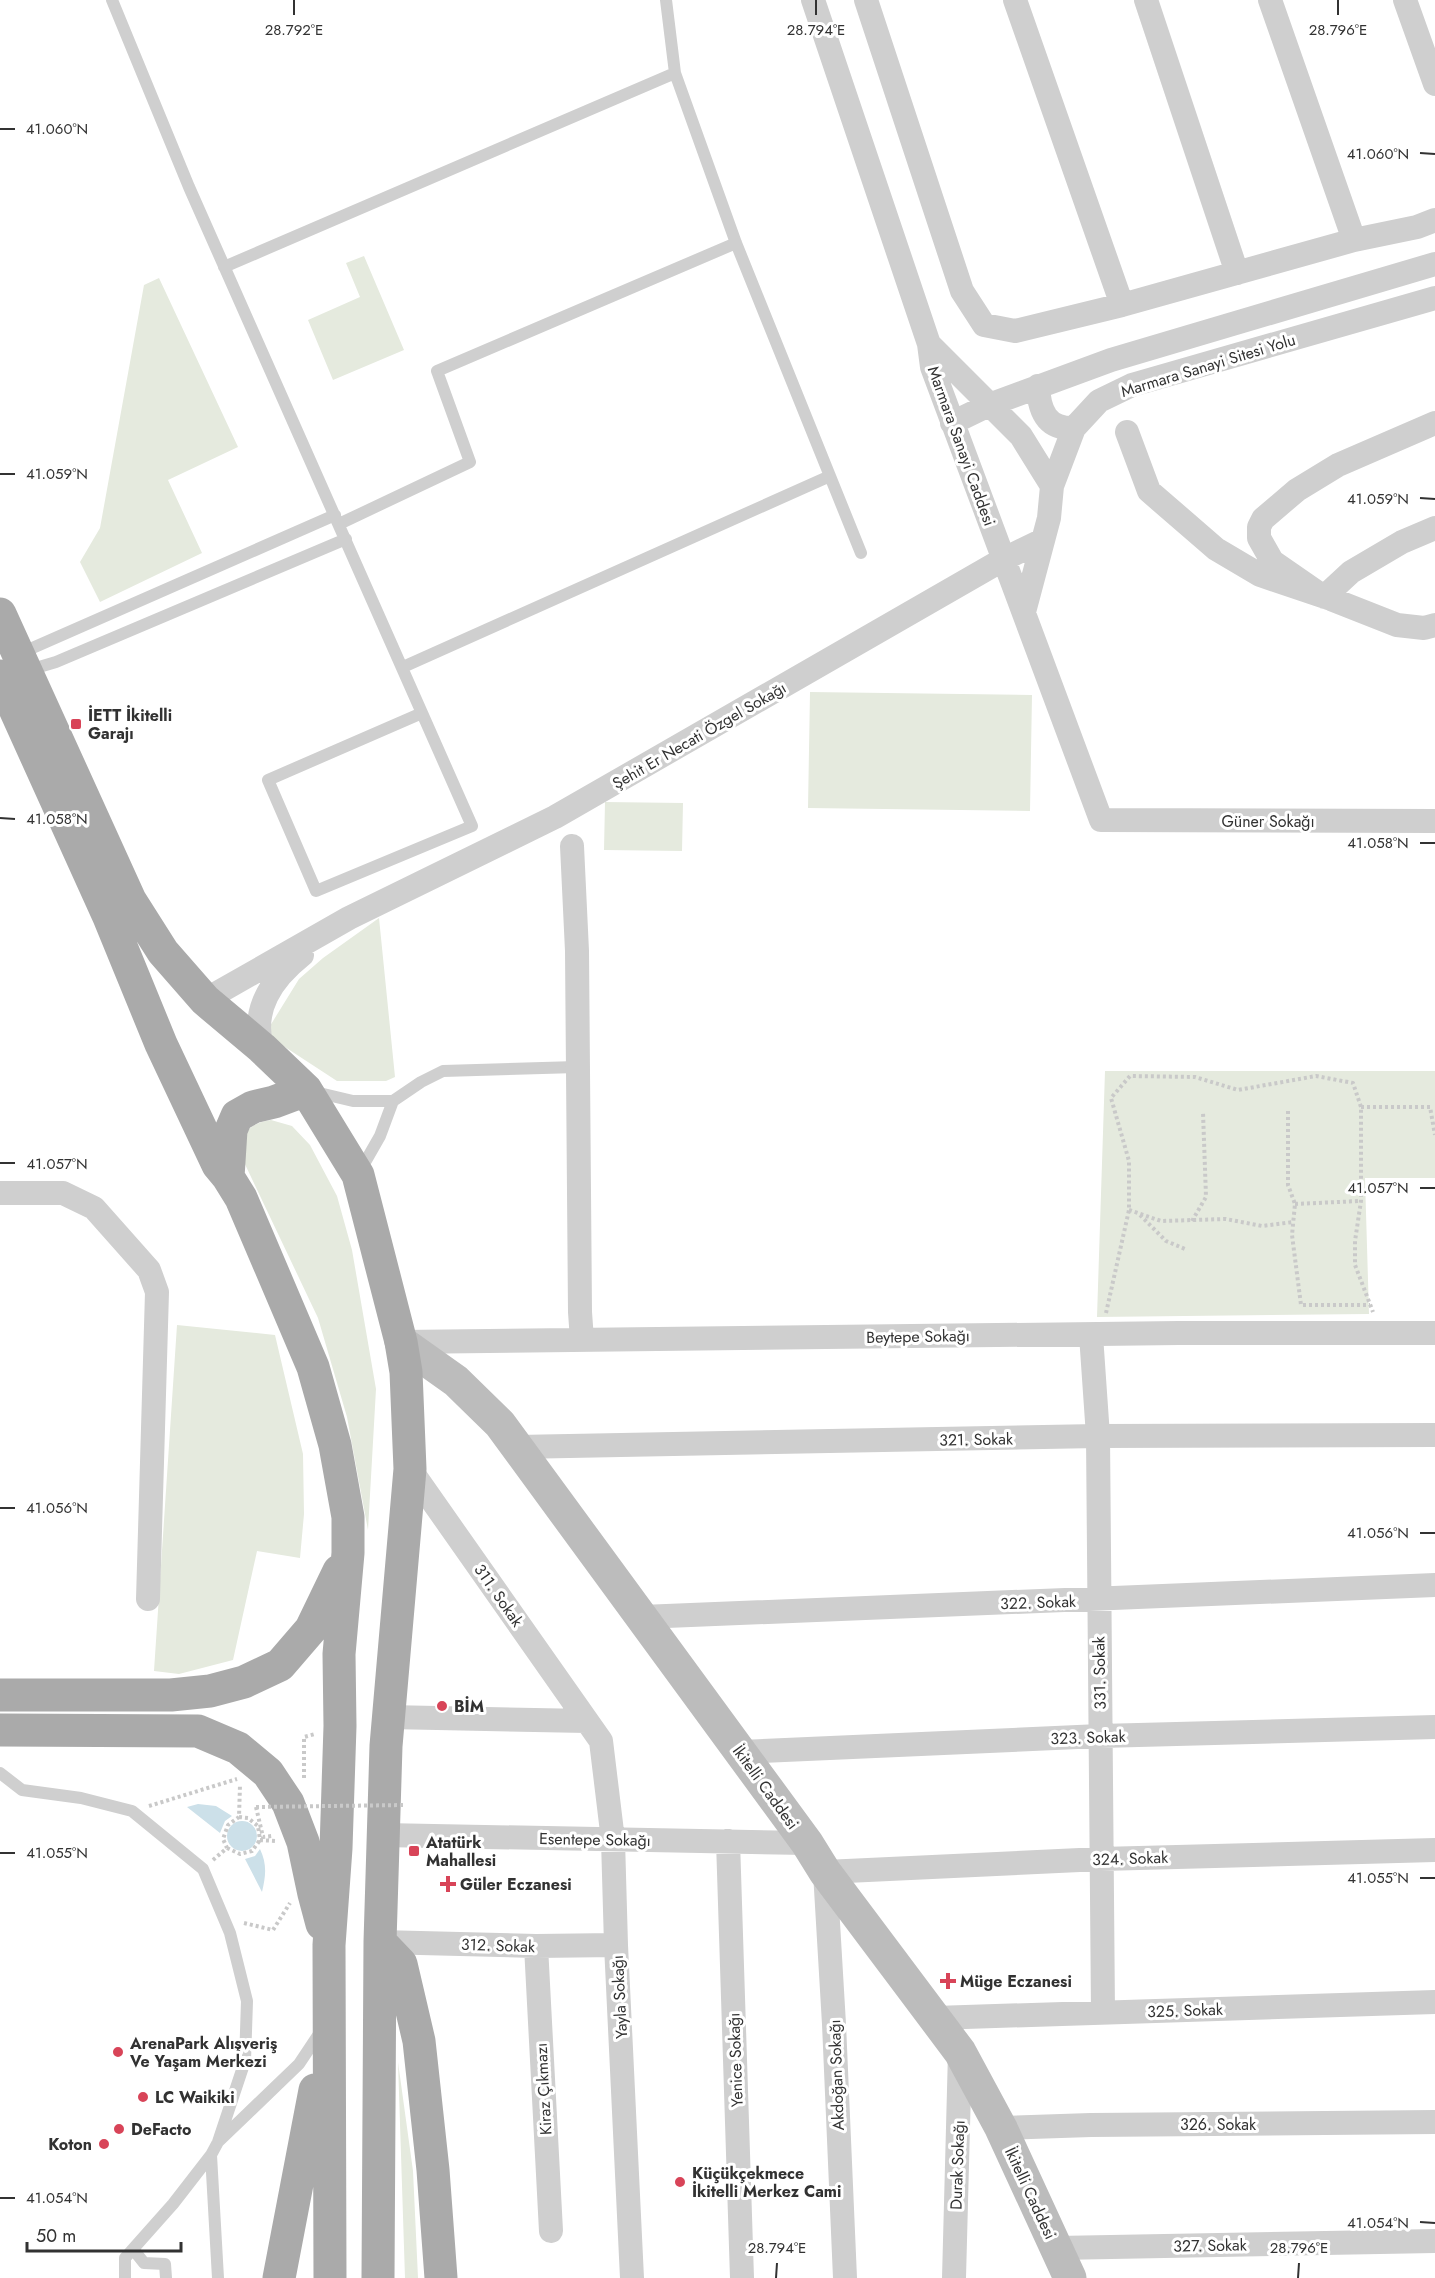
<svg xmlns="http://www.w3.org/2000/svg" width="1435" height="2278" font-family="Jost,sans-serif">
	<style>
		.green { fill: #e5eade }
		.water { fill: #cce0e9 }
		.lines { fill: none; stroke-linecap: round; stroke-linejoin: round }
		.path { stroke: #c9c9c9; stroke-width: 4; stroke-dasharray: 3 3; stroke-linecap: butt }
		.lane { stroke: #cfcfcf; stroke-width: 12 }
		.street { stroke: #cfcfcf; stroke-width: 24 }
		.secondary { stroke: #bcbcbc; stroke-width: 33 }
		.primary { stroke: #aaa; stroke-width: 33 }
		.path-bridge { stroke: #c9c9c9; stroke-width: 4; stroke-dasharray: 3 3; stroke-linecap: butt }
		.ticks { fill: none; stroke: #323232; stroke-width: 2 }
		.poi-dot { fill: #d84458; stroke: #fff; stroke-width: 2 }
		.labels { text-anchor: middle; stroke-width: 6; stroke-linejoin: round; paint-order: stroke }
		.street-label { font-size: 16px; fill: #323232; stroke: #fff }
		.poi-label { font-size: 16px; font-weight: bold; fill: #323232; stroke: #fff; text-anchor: start }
		.ticks-label { font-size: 15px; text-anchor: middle; fill: #323232; stroke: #fff; stroke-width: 6; stroke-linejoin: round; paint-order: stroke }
	</style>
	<rect width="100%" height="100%" fill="#fff"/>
	<path class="green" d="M364,256L404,350L333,380L308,320L360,297L346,263Z
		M159,278L238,447L168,480L202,553L100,602L80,562L100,528L144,285Z
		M810,692L1032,695L1030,811L808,808Z
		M605,802L683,803L682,851L604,850Z
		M379,918L395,1077L386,1081H337L265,1034L299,979L323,958Z
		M1105,1071H1435V1178H1365L1369,1314L1097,1317Z
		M271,1120L292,1126L310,1145L337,1196L352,1250L376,1389L368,1530L347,1417L318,1318L243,1160C245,1134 243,1125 271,1120Z
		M177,1325L275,1335L303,1454L304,1514L300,1558L257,1551L233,1660L179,1674L154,1671Z
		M398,2062L413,2171L418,2278H405Z"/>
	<path class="water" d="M198,1804L216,1806L232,1816L225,1821L220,1833L187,1807Z
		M227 1836a15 15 0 1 1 30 0a15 15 0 1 1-30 0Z
		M260,1849C267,1864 266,1875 262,1892L245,1859L255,1856Z"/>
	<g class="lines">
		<path class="path" d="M1361,1107H1430L1435,1135
			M1288,1111V1185L1295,1204L1292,1235L1301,1305H1370
			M1295,1204L1360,1201
			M1129,1210L1161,1221L1226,1219L1262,1226L1293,1222
			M1140,1215L1166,1241L1185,1249
			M1192,1221L1206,1197L1203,1112
			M1106,1313L1129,1210V1161L1111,1098L1130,1076L1195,1077L1238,1090L1316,1076L1353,1083L1361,1107V1201L1355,1241V1265L1373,1312
			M304,1778V1737L315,1734
			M149,1806L237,1779
			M256,1807L263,1837L272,1836V1834
			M239,1817L248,1818L258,1826L260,1840L275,1841
			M227,1848L240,1854L252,1851L260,1840
			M213,1860L227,1848L223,1839L228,1825L239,1817L240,1785
			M244,1923L273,1930L290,1903"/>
		<path class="lane" d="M112,0L189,187L422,713
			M666,0L675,73L736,243L861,553
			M224,267L675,73
			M339,524L470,462L437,371L736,243
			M21,653L335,515
			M403,667L830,476
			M29,670L56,662L346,539
			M422,713L472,826L316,891L268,780Z
			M315,1092L353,1101H393
			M360,1171L380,1136L393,1101L421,1082L443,1071L577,1067
			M0,1773L22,1790L81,1798L132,1811L203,1869L230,1933L247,2001L245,2061L218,2142L211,2155L173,2204L125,2258V2278
			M219,2141L299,2064L321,2031
			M211,2155L218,2278
			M133,2249L144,2263L165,2264L166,2278"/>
		<path class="street" d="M813,0L929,344L932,367L1101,820L1435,821
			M866,0L962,291L984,325L1015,331L1122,305L1354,240L1417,227L1435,220
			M1015,0L1122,305
			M1146,0L1237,273
			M1270,0L1354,240
			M1405,0L1435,84
			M929,344L1021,436L1052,486
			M1038,386C1039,411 1047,429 1074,428
			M952,423L989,405L1111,360L1435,264
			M1435,423L1338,465L1297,490L1263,519L1259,527V538L1272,561L1324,597L1351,572L1402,542L1435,528
			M1127,432L1149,491L1216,549L1260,575L1331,599L1397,625L1424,628L1435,625
			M1024,612L1049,518L1052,486L1074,428L1099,401L1132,385L1435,298
			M572,846L577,951L580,1312L582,1340
			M205,1000L349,918L555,817L1004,559L1043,540
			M262,1048C251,1009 272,979 302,955
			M0,1193H63L94,1208L149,1270L157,1292L148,1599
			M1091,1335L1098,1436L1103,2012
			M401,1342L1179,1333H1435
			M517,1447L1098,1436L1435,1435
			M410,1469L601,1741L613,1840L616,1945L632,2278
			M642,1617L1435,1585
			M388,1717L587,1721
			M741,1752L1100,1736L1435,1727
			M383,1835L807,1843
			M728,1841L742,2278
			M380,1942L536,1946L616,1945
			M536,1946L551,2231
			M935,2018L1435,2002
			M1001,2128L1091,2125L1435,2122
			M1057,2248L1435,2241
			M845,2278L834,2024L825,1872L1101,1859L1435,1850
			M954,2278L960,2052"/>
		<path class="secondary" d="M401,1342L456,1381L500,1424L807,1843L825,1872L960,2052L1001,2128L1070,2278"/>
		<path class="primary" d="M0,614L130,900L163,952L205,1000L262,1048L306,1090L358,1175L401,1342L406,1372L410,1469L386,1746L380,1942L378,2278
			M0,676L109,917L161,1044L218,1165L228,1177L241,1198L313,1367L335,1445L348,1517V1553L339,1654L340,1726L336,1848L329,1945L330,2278
			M228,1177L231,1130L237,1116L253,1107L274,1102L306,1090
			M0,1695H171L210,1691L244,1682L280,1665L311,1629L339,1571
			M0,1730L198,1731L238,1748L268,1773L288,1803L303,1842L314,1894L322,1924
			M380,1942L401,1964L419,2041L433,2170L441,2278
			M279,2278L315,2090"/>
		<path class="path-bridge" d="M256,1807L405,1805"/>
	</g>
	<path class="ticks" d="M294,15V0M816,15V0M1338,15V0M0,129H15M1420,153L1435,154M0,474H15M1420,498L1435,499M0,818L15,819M1420,843H1435M0,1163H15M1420,1188H1435M0,1508H15M1420,1533H1435M0,1853H15M1420,1878H1435M0,2198H15M1420,2222L1435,2223M776,2278L777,2263M1298,2278L1299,2263"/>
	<g class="poi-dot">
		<rect x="70" y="718" width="12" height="12" rx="3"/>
		<circle cx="442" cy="1706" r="6"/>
		<rect x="408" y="1845" width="12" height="12" rx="3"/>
		<path d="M445 1875h6v6h6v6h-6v6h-6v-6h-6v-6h6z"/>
		<path d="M945 1972h6v6h6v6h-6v6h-6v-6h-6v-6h6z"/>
		<circle cx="118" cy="2052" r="6"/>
		<circle cx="143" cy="2097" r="6"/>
		<circle cx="119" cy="2129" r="6"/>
		<circle cx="104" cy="2144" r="6"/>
		<circle cx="680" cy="2182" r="6"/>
	</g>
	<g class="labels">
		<g class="street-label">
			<text transform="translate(1208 365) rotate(-17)" y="6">Marmara Sanayi Sitesi Yolu</text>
			<text transform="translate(962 446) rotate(70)" y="6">Marmara Sanayi Caddesi</text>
			<text transform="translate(699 735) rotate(-30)" y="6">Şehit Er Necati Özgel Sokağı</text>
			<text x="1268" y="827">Güner Sokağı</text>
			<text transform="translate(918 1336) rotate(-1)" y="6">Beytepe Sokağı</text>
			<text transform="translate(976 1439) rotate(-1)" y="6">321. Sokak</text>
			<text transform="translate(499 1595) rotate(55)" y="6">311. Sokak</text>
			<text transform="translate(1038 1602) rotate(-2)" y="6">322. Sokak</text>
			<text transform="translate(1099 1673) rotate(-91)" y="6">331. Sokak</text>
			<text transform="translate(1088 1737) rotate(-2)" y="6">323. Sokak</text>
			<text transform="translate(766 1787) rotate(54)" y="6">İkitelli Caddesi</text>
			<text transform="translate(595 1839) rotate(1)" y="6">Esentepe Sokağı</text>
			<text transform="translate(1130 1858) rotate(-2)" y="6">324. Sokak</text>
			<text transform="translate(498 1945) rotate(2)" y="6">312. Sokak</text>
			<text transform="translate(619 1997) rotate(-93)" y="6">Yayla Sokağı</text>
			<text transform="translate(1185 2010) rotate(-2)" y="6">325. Sokak</text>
			<text transform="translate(735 2060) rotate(-92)" y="6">Yenice Sokağı</text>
			<text transform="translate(836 2075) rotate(-92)" y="6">Akdoğan Sokağı</text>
			<text transform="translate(543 2089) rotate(-93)" y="6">Kiraz Çıkmazı</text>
			<text x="1218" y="2130">326. Sokak</text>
			<text transform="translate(957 2165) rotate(-88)" y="6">Durak Sokağı</text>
			<text transform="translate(1031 2193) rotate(65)" y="6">İkitelli Caddesi</text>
			<text transform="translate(1210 2245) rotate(-1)" y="6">327. Sokak</text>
		</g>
		<g class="poi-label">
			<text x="88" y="721">İETT İkitelli<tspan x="88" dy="18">Garajı</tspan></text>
			<text x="454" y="1712">BİM</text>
			<text x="426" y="1848">Atatürk<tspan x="426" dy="18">Mahallesi</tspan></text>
			<text x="460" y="1890">Güler Eczanesi</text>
			<text x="960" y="1987">Müge Eczanesi</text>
			<text x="130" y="2049">ArenaPark Alışveriş<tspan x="130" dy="18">Ve Yaşam Merkezi</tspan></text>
			<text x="155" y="2103">LC Waikiki</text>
			<text x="131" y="2135">DeFacto</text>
			<text x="92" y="2150" text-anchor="end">Koton</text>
			<text x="692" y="2179">Küçükçekmece<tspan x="692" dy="18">İkitelli Merkez Cami</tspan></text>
		</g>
	</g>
	<g class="ticks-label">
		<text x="294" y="35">28.792°E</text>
		<text x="816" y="35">28.794°E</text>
		<text x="1338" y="35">28.796°E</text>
		<text x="57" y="134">41.060°N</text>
		<text x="1378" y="159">41.060°N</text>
		<text x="57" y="479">41.059°N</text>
		<text x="1378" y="504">41.059°N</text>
		<text x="57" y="824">41.058°N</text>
		<text x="1378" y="848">41.058°N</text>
		<text x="57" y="1169">41.057°N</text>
		<text x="1378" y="1193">41.057°N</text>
		<text x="57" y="1513">41.056°N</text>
		<text x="1378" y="1538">41.056°N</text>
		<text x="57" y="1858">41.055°N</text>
		<text x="1378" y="1883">41.055°N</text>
		<text x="57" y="2203">41.054°N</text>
		<text x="1378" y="2228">41.054°N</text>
		<text x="777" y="2253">28.794°E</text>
		<text x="1299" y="2253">28.796°E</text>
	</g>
	<path d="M27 2242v9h154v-9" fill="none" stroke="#323232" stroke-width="3"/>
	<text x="36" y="2242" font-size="18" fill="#323232" stroke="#ffffff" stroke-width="4.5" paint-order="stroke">50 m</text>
</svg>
